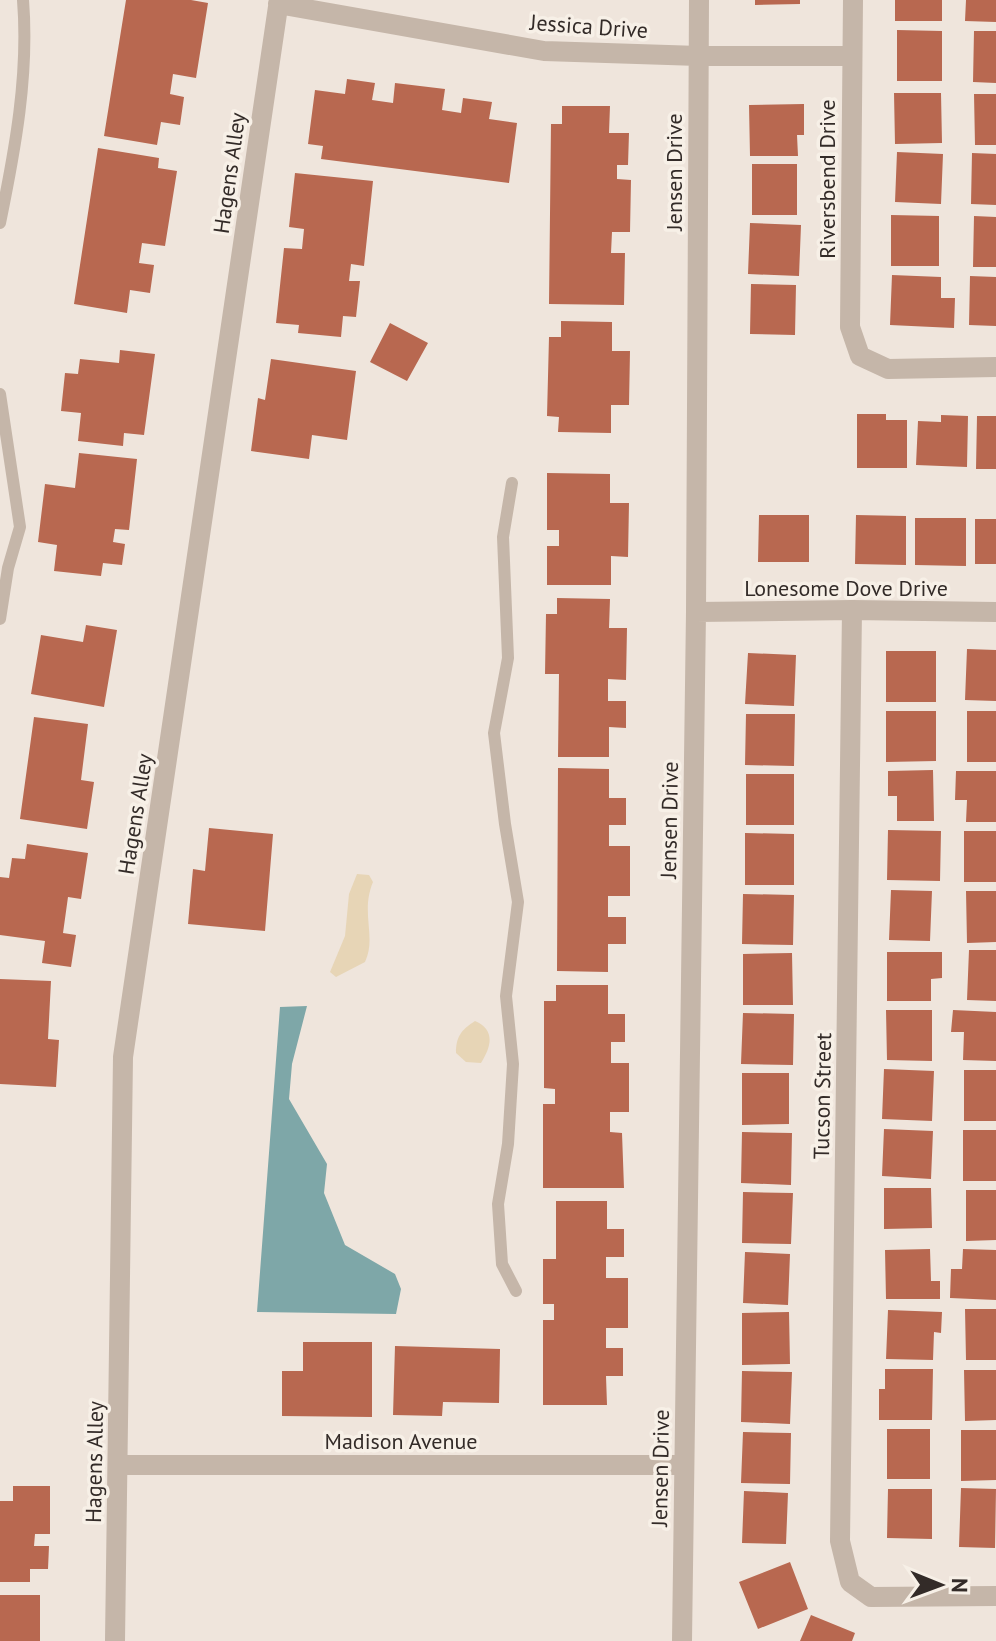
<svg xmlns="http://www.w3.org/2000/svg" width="996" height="1641" font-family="'PT Sans',sans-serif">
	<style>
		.sand { fill: #e7d5b6 }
		.water { fill: #7ea7a8 }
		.building { fill: #b86850 }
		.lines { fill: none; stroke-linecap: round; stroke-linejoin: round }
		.service { stroke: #c5b6a9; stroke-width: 12 }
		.minor { stroke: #c5b6a9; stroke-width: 20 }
		.labels { text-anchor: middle; stroke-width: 7; stroke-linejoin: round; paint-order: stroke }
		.street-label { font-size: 22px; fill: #332b28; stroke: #f7f0e7 }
	</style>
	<rect width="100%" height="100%" fill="#efe5dc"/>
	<path class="sand" d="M357,874L369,875L373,882C360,913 377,937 365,962L336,977L330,972L345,936L349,894Z
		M475,1021C496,1030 491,1047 481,1063L466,1062L456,1053C456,1037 461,1030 475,1021Z"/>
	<path class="water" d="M307,1006L292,1064L289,1099L327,1164L324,1193L345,1245L395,1274L401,1289L396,1314L257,1312L280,1007Z"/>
	<path class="building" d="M126,0H191L208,3L196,78L173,74L170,94L184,97L180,125L161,122L157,145L104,136Z
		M755,0H800V4L755,5Z
		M895,0H942V21H895Z
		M966,0H996V22L965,21Z
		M897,30L942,31V81H897Z
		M974,31H996V83L973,82Z
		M347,79L375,83L372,100L393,103L395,83L445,89L442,110L461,113L463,98L492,102L489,119L517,123L509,183L321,159L323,146L308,144L315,90L345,94Z
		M894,93H941L942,143L895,144Z
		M974,94H996V145H975Z
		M804,104V135H797L798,156H750L749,105Z
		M562,106H610L609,133H629L628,165H617V179L631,180L630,232H612L611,253H625L624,305L549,304L551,124H562Z
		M98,148L159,158L158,168L177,171L165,246L142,243L139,263L154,265L150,293L130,290L127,313L74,304Z
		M897,152L943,154L941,204L895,202Z
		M972,153L996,154V205L971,204Z
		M752,164H797V215H752Z
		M295,173L373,181L364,266L351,264L349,281H360L356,317L343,316L341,337L298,333L299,325L276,323L284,248L302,249L304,229L289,227Z
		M891,215L939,216V266H891Z
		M974,216L996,217V267H973Z
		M750,223L801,225L799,276L748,274Z
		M892,275L941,277V298H955L954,328L890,325Z
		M970,276L996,277V326L969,325Z
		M751,284L796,285L795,335L750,334Z
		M561,321L612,322V351H630L629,405H611V433L558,432L559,417L547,416L549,337H561Z
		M390,323L428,343L407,381L370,362Z
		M120,350L155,354L144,435L124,433L123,446L78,441L81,413L61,411L65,373L78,374L80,359L119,363Z
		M271,359L356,371L347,440L312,435L309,459L251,451L258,398L265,400Z
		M857,414H886V420H907V468H857Z
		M941,415L968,416L967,467L916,465L918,421L941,422Z
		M977,416H996V469H976Z
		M79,453L137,459L129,530L115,529L113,542L125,544L122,565L103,563L101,576L54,571L57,545L38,542L45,484L75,488Z
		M547,473L610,474V503H629L628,557L611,556V585H547V546H559V530H547Z
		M759,515H809V562H758Z
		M856,515L906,516V565L855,564Z
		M915,518H966V566L915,565Z
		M975,519H996V564H975Z
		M557,598L610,599L609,628H627L626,680L608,679V701H626V728L609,727V757H558L559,674H545L546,614H557Z
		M86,625L117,630L104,707L31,694L41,635L83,642Z
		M967,649L996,650V701L965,700Z
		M886,651H936V702H886Z
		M748,653L796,655L794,706L745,704Z
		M886,711H936V761L886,762Z
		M967,711H996V762H967Z
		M746,714H795L794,766L745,765Z
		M34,717L88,724L81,780L94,782L87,829L20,819Z
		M558,768L609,769V798H626V825H609V846H630V896H608V917H626V944H608V972L557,971Z
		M933,770L934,821H897V796H888V771Z
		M956,771H996V822H966L967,800H955Z
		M746,774H794V825H746Z
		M209,828L273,834L265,931L188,924L193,869L205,871Z
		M888,830L941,831L940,881L887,880Z
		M964,831H996V882H964Z
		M745,833L794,834V885H745Z
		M27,844L88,853L81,899L68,897L63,933L76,935L71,967L42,963L45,941L0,935V877L9,878L12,858L25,859Z
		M891,890L932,891L930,941L889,940Z
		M966,891H996V942L967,943Z
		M743,894L794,895L793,945L742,944Z
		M969,950H996V1001L967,1000Z
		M887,952H942V978L931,979V1001H887Z
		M792,953L793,1005H743V954Z
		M0,979L51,981L48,1039L59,1040L56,1087L0,1084Z
		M556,985H608V1014H625V1042H611V1063H629V1112H610V1132L622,1133L624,1188H543V1104H555V1089L544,1088V1001H556Z
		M886,1010H932V1061L887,1060Z
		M953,1010L996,1012V1061L963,1060L964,1032H951Z
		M743,1013L794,1014L793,1065L741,1064Z
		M884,1069L934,1071L932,1121L882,1119Z
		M964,1070H996V1121H964Z
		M742,1073H789V1124L742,1125Z
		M884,1129L933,1131L931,1179L882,1176Z
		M963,1130H996V1181H963Z
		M742,1132L792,1133L791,1185L741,1183Z
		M884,1188H931L932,1228L884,1229Z
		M966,1190H996V1240L966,1241Z
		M743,1192L793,1193L791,1244L742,1243Z
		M556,1201H607V1229H624V1257H606V1278H628V1328H606V1348H623V1376H606L607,1405H543V1320H554V1304H543V1259H556Z
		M930,1249L931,1281H940V1299H886L885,1250Z
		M963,1249L996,1250V1300L950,1298L951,1269H962Z
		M745,1252L790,1254L788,1305L743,1303Z
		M965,1309H996V1360H966Z
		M888,1310L942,1312L941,1333L934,1332L933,1360L886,1359Z
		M789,1312L790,1364L742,1365V1313Z
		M303,1342H372V1417L282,1416V1371H303Z
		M395,1346L500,1349L499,1403L443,1402L442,1416L393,1415Z
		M885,1369H933L932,1420H879V1389H885Z
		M964,1370H996V1420L965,1421Z
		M742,1371L792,1372L790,1424L741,1422Z
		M887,1429H930V1479H887Z
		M961,1430H996V1480L961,1481Z
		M743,1432L791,1433L790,1484L741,1483Z
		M13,1486H50V1534H35L34,1546H49L48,1569H30V1582H0V1501H13Z
		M961,1488L996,1489L995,1548L959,1547Z
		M888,1489H932V1539L887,1538Z
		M744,1491L788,1493L786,1544L742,1543Z
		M790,1562L808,1609L758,1629L739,1582Z
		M0,1595H40V1641H0Z
		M811,1615L855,1633L852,1641H800Z"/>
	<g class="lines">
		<path class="service" d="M0,223C15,150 29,75 23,0
			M0,394L20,527L8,568L0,619
			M512,483L503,537L508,658L494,733L505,824L518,902L506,996L513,1064L508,1144L498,1204L502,1264L516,1291"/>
		<path class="minor" d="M853,0L850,327L860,356L888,369L996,367
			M278,4L544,51L699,56H852
			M852,610L840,1541L850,1582L871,1597L996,1596
			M696,612L852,610L996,612
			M119,1465H683
			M115,1641L123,1057L279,0
			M682,1641L696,612L699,0"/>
	</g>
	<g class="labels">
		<g class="street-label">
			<text transform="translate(589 26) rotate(4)" y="8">Jessica Drive</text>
			<text transform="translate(674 172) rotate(-90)" y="8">Jensen Drive</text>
			<text transform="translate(229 173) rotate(-82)" y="8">Hagens Alley</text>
			<text transform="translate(827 179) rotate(-90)" y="8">Riversbend Drive</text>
			<text x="846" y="596">Lonesome Dove Drive</text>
			<text transform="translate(135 814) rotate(-81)" y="8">Hagens Alley</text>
			<text transform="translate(669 820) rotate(-89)" y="8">Jensen Drive</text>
			<text transform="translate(822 1096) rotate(-89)" y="8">Tucson Street</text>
			<text x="401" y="1449">Madison Avenue</text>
			<text transform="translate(94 1462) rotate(-89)" y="8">Hagens Alley</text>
			<text transform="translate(660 1468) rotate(-89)" y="8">Jensen Drive</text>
		</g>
	</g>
	<g transform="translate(940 1585) rotate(91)" stroke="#f7f0e7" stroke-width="6" paint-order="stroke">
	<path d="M0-6L14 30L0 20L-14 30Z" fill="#332b28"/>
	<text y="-12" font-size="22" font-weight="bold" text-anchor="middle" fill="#332b28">N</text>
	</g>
</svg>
